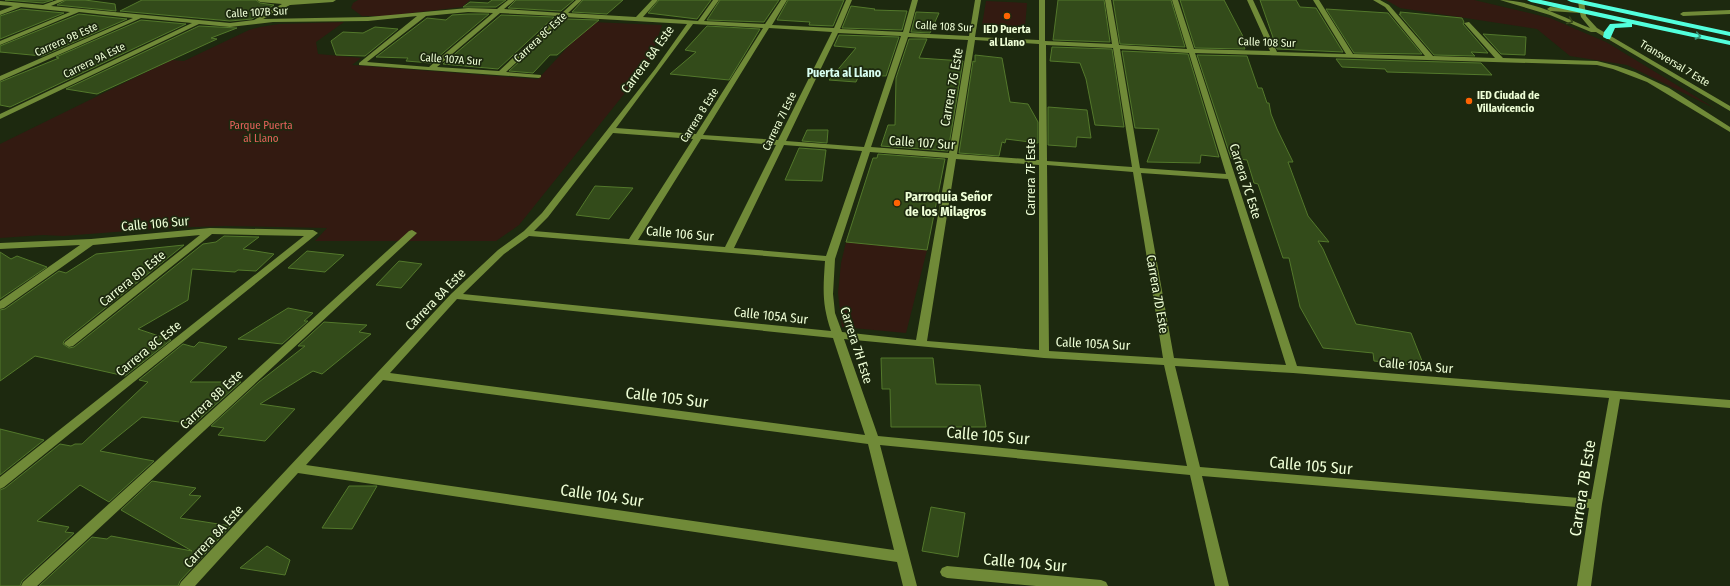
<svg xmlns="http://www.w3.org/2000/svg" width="1730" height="586" font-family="'Fira Sans Condensed',sans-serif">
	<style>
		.green { fill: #331a11 }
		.building { fill: #334b1a; stroke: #53782b }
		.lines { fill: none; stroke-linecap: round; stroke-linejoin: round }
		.minor { fill: #708a38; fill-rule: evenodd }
		.highway { fill: #52ffdd; fill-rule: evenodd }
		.oneway { stroke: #36461b }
		.oneway2 { stroke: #389476 }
		.poi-dot { fill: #ff6303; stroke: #1d290f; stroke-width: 1.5 }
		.labels { text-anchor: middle; stroke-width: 3.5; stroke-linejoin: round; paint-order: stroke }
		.far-street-label { font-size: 11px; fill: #efffd7; stroke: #1d290f }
		.far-poi-label { font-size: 11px; font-weight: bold; fill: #efffd7; stroke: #1d290f }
		.far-park-label { font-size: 11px; fill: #e6615c; stroke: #1d290f }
		.far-neighbourhood-label { font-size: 12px; font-weight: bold; fill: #d9fff2; stroke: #1d290f }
		.street-label { font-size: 13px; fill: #efffd7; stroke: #1d290f }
		.poi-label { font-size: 13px; font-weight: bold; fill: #efffd7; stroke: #1d290f; text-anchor: start }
		.near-street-label { font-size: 16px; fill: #efffd7; stroke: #1d290f }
	</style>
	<rect width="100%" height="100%" fill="#1d290f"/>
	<path class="green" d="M358,0H470L462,7L387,16H362L351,8L353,3Z
		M1386,0H1474L1550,18L1606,42L1716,109L1627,65L1570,56L1537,29L1400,8Z
		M986,1L1027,3L1025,27L982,25Z
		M344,22L316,42L318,54L361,58L352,65L538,79L591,22L662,25L649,63L519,225L496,241H315L327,228L225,226L167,228L63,236L43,235L0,238V144L171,60L184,61L249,30L260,27L279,24Z
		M846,242L927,250L906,333L842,327L838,293L841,263Z"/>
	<path class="building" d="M5,0H53L43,3Z
		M66,0H85L115,4L116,11L57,5Z
		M142,0H256L260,3L274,5L252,19L230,21L120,11Z
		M492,0H506L496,7H463L470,2L488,3Z
		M516,0H574L561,11L508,8Z
		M583,0H623L607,14L572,12Z
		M659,0H711L697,19L648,13Z
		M720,0H779L764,22L707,20Z
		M788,0H844L833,26L809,25L810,22L777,20Z
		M1058,0H1104L1110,42L1053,40Z
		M1113,0H1171L1185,47L1120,44Z
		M1180,0H1224L1248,46L1243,45L1245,49L1195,48Z
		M1260,0H1296L1300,7L1316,8L1343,52L1277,49Z
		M851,6L875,9L874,10L907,11L902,30L842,28Z
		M21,9L64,13L0,39V16Z
		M1326,9L1388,13L1422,54L1354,53Z
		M916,12L939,13L930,33L911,32Z
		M1400,12L1462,18L1464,22L1463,24L1488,53L1471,52L1475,56L1434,55L1399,14H1401Z
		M79,14L127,19L42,56L0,52V46Z
		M468,14H489L431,63L406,61L408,58L376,57L427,18L446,20L452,15Z
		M501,15L554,17L498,69L443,64Z
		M566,19L599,20L557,55H550L533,73L509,71Z
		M141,20L186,24L10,107L0,105V82L59,58L56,57Z
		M199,26L237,28L211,38L217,39L97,94L66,89Z
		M707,26L760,29L729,80L670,74L696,52L685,50Z
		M375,27L398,29L365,56L336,55L331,41L343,32L363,33Z
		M1483,34L1526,37L1525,55L1501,54Z
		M839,35L899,37L886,76L859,75L856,82L829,80L856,48L834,46Z
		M909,39H927L919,58L963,61L948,151L881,146L888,125H895L896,78Z
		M1052,47L1112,49L1124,127L1095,125L1086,79L1080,63L1050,61Z
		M1122,51L1188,54L1219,157L1201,155L1200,163L1147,162L1159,129L1135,128Z
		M975,55L1002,58L1010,102L1028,104L1038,122V143L1006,139L1005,143L1002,142L999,156L959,153L973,61L975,62Z
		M1197,55L1247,56L1258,88H1262L1267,103H1269L1271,114L1277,129L1293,162H1288L1308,216L1329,242L1318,241L1323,249L1356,324L1411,333L1424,366L1374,361L1373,353L1323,348L1300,307L1289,258H1283L1258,184L1254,183L1247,160L1231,158Z
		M1336,59L1481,63L1492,75L1387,72L1385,69L1342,67Z
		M1048,107L1087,110L1091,138L1077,137L1076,147L1048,145Z
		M807,130H828L827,143L802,141Z
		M799,148L826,150L822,181L785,180Z
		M878,154L945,159L927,250L846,242L873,158H877Z
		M595,186L633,188L609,219L576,215Z
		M224,236L259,237L243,249L274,254L256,271L238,270L235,272L192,269L188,300L138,329L171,340L125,376L35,356L0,381V310L5,309L59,271L66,273L96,254L184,245L64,341L63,344L69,348L74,347L203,244L216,242Z
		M307,251L344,255L325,272L288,268Z
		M0,252L11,259L17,256L47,267L0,299Z
		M399,261L422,264L401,288L376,285Z
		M288,308L313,313L304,321H308L282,344L238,339Z
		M324,322L367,325L359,332L371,334L322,374L313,371L260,404L295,409L265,441L218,435L224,428L211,426L259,382L305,346H298Z
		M199,342L227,347L190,382H241L194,424L142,417L100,451L154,461L109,502L80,485L37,521L69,527L65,532L74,533L22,581L20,586H0V490L5,488L60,444L71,446L75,444H82L148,382L139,380L183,344L194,347Z
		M881,358H933L936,384L980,385L986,427H891L890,389H882Z
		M0,429L44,440L0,475Z
		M152,481L196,488L189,495L201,496L180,518L231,526L180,581L178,586H39L92,537L107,539L111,536L192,551L121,510Z
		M349,486H377L352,529L322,528Z
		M931,507L965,513L958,557L922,551Z
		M267,546L290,560L285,575L240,568Z"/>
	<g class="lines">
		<path class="minor" d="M57,0H65L51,6L230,23L254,20L282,4L260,2L257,0H336L333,2L290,5L263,19L368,17L468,8L497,9L508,0H515L504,9L562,13L576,0H582L568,13L636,17L652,0H658L643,17L698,21L713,0H719L704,21L765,24L781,0H787L772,25L834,28L846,0H852L840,29L903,32L912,0H918L909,33L969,36L975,0H981L975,37L1039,40V0H1045V41L1112,44L1105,0H1111L1119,45L1187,49L1172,0H1178L1194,49L1270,51L1247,0H1253L1277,52L1346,54L1313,0H1319L1353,54L1425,56L1385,7L1373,0H1380L1389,5L1433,56L1495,58L1464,23L1469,22L1503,58L1597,61L1617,66L1635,72L1669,88L1730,127V132L1647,82L1613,69L1597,65L1195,53L1297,366L1730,400V408L1620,399L1602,504L1591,586H1577L1589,508L1202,476L1229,586H1215L1190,475L880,445L917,586H903L897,562L298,473L195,586H179L181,582L451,294L498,250L524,231L542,213L655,69L687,24L565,17L506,72L541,75V77L539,78L359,65V63L417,16L368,21L273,22L230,27L199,24L0,119V114L192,23L141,18L0,81V76L133,18L79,12L0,45V41L70,12L21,7L0,15V11L13,6L0,5V1L43,5ZM468,12L493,13L429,67L367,62L426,16ZM500,13L558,16L499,71L437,67ZM693,24L763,28L696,134L616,128ZM769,28L832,32L778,140L703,135ZM838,33L901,36L864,147L786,141ZM908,37L968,40L949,153L871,147ZM975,40L1039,44V160L957,154ZM1046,45L1113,48L1132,167L1047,161ZM1120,49L1189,53L1226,174L1140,168ZM613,133L693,139L629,239L534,231L548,217ZM701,139L776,145L725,247L638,240ZM784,145L862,151L826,256L734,248ZM870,152L948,158L916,340L842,332L835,313L833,294L835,259ZM956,159L1039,165V350L927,341ZM1047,165L1133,172L1163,358L1049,351ZM1141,173L1228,179L1286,365L1174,358ZM529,236L825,261C823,290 822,304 831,331L463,294L504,254ZM457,299L833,338L865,435L390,373ZM844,339L1044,358L1164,365L1187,466L878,436ZM1175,366L1293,373L1609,398L1591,499L1200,467ZM383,380L868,444L894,550L306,465Z
			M1500,0C1531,0 1561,16 1590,28L1581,17L1580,13L1550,11L1547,9L1550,7L1579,9L1578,0H1584L1586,16L1597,28L1730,106V111L1596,32H1591L1550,15Z
			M1730,10V14L1683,16L1680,14L1683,12Z
			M210,228L313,230L318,233L4,487L0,489V477L304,236L212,234L73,346L69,347L64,344L65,342L200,235L93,245L4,308L0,309V301L80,245L0,249V243L91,239Z
			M412,230L417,233L415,235L37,586H21L23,582L409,231Z
			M947,566L1101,580L1106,582L1108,586H1036L947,578L942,576L940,572L942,568Z"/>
		<path class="highway" d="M1527,0H1541L1730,41V45L1632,24V27L1615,28L1610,39H1607L1603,37L1604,32L1610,24L1627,23L1531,2Z
			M1567,0H1581L1730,32V36L1571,2Z"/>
	</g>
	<defs><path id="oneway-chevron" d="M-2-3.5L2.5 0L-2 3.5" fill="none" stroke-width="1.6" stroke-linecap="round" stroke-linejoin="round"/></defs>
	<use class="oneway" href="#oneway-chevron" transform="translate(1570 21) rotate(23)"/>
	<use class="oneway2" href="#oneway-chevron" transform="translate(1698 36) rotate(12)"/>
	<g class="poi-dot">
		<circle cx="1007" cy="16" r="4"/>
		<circle cx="1469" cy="101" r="4"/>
		<circle cx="897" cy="203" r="4"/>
	</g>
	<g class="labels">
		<g class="far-street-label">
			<text transform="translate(257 12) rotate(-3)" y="4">Calle 107B Sur</text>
			<text transform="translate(944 26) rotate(3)" y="4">Calle 108 Sur</text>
			<text transform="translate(540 37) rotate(-43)" y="4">Carrera 8C Este</text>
			<text transform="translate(66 39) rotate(-24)" y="4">Carrera 9B Este</text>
			<text transform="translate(1267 42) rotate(2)" y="4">Calle 108 Sur</text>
			<text transform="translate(451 59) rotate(4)" y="4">Calle 107A Sur</text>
			<text transform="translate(94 60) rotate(-26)" y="4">Carrera 9A Este</text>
			<text transform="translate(1675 63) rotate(31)" y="4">Transversal 7 Este</text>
			<text transform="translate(699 115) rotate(-58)" y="4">Carrera 8 Este</text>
			<text transform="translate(779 121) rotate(-64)" y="4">Carrera 7I Este</text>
		</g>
		<g class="far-poi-label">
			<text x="1007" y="33">IED Puerta<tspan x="1007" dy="13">al Llano</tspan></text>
			<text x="1477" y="99" text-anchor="start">IED Ciudad de<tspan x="1477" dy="13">Villavicencio</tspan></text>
		</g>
		<g class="far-park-label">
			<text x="261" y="129">Parque Puerta<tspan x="261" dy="13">al Llano</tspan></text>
		</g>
		<g class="far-neighbourhood-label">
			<text x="844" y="77">Puerta al Llano</text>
		</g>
		<g class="street-label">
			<text transform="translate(647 59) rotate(-54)" y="5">Carrera 8A Este</text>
			<text transform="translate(951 87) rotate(-80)" y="5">Carrera 7G Este</text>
			<text transform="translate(922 142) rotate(4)" y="5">Calle 107 Sur</text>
			<text transform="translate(1030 177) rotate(-90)" y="5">Carrera 7F Este</text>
			<text transform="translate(1246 181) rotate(72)" y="5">Carrera 7C Este</text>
			<text transform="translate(155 223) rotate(-5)" y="5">Calle 106 Sur</text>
			<text transform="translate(680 233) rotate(5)" y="5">Calle 106 Sur</text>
			<text transform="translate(132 278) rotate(-39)" y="5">Carrera 8D Este</text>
			<text transform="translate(1158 294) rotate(80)" y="5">Carrera 7D Este</text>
			<text transform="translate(435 299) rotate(-46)" y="5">Carrera 8A Este</text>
			<text transform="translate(771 315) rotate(6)" y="5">Calle 105A Sur</text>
			<text transform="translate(1093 343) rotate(3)" y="5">Calle 105A Sur</text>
			<text transform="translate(857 345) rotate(72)" y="5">Carrera 7H Este</text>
			<text transform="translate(148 348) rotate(-39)" y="5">Carrera 8C Este</text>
			<text transform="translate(1416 365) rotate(5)" y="5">Calle 105A Sur</text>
			<text transform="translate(211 399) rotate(-43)" y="5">Carrera 8B Este</text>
			<text transform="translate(213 536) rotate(-47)" y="5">Carrera 8A Este</text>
		</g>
		<g class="poi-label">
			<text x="905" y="201">Parroquia Señor<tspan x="905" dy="15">de los Milagros</tspan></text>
		</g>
		<g class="near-street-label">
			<text transform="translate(667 397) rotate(7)" y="6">Calle 105 Sur</text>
			<text transform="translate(988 435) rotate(5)" y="6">Calle 105 Sur</text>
			<text transform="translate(1311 465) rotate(5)" y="6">Calle 105 Sur</text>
			<text transform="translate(1582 488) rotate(-81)" y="6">Carrera 7B Este</text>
			<text transform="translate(602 495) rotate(8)" y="6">Calle 104 Sur</text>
			<text transform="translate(1025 562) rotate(5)" y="6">Calle 104 Sur</text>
		</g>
	</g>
</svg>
